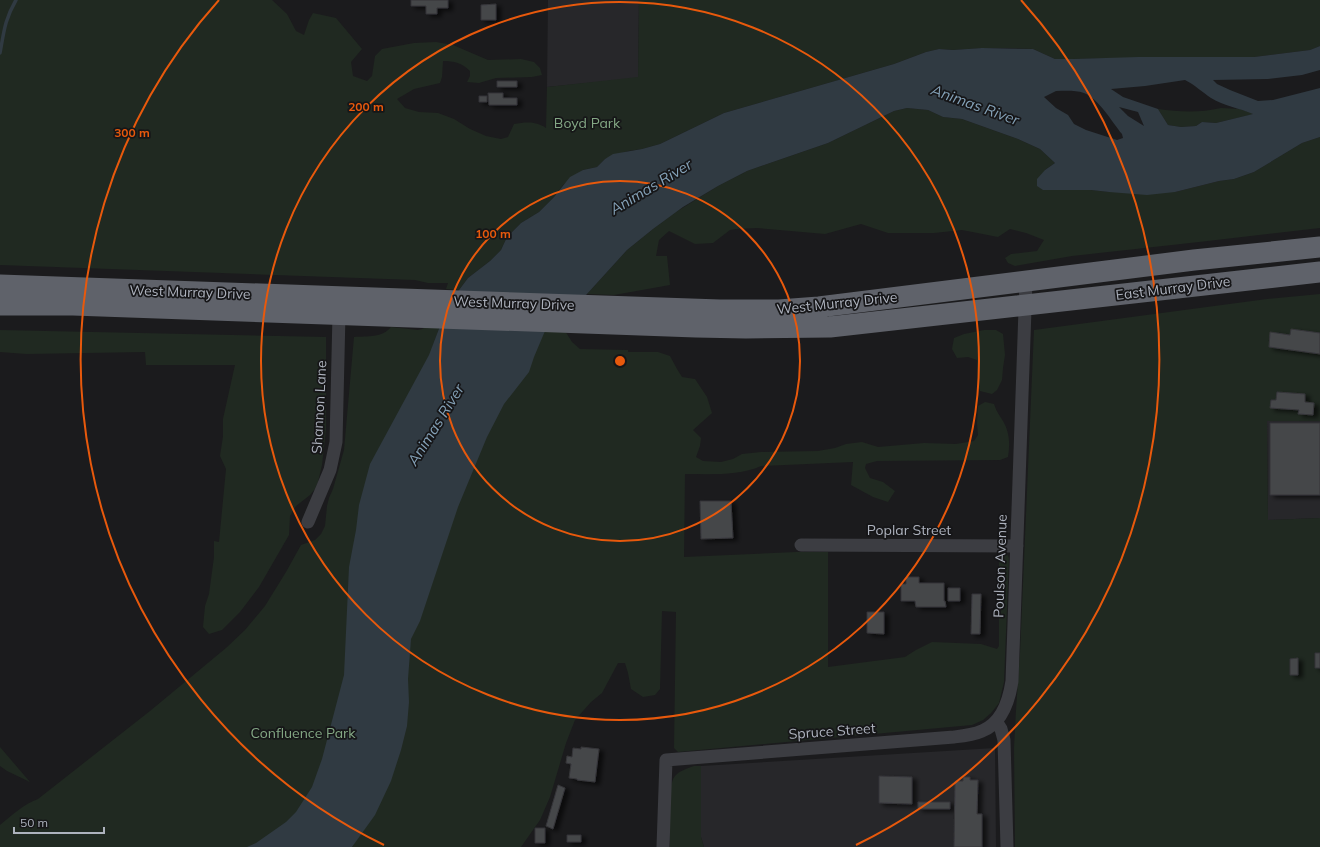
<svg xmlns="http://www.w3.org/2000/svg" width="1320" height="847" font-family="Mulish,sans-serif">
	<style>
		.built { fill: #27272a }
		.green { fill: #202921 }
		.water { fill: #303a42; fill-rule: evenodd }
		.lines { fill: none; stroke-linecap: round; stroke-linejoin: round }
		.stream { stroke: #303a42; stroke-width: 3.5 }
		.building { fill: #45464a; stroke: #353539; filter: url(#shadow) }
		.minor { stroke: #3c3d42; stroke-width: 13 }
		.trunk { stroke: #5f626a; stroke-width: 21 }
		.ring { fill: none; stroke: #e8590c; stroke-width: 2 }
		.labels { text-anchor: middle; stroke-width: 3.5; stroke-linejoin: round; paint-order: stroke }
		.park-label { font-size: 14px; fill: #84a885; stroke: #161618 }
		.street-label { font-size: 14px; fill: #adb2bd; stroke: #161618 }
		.water-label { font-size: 15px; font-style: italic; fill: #84a1b7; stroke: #161618 }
		.centre { fill: #e8590c; stroke: #161618; stroke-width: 2 }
		.ring-label { font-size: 12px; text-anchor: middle; font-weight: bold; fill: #e8590c; stroke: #161618; stroke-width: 3.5; stroke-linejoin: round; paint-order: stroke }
	</style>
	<defs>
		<filter id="shadow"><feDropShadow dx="4.5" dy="2.5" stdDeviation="2" flood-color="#0009"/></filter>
	</defs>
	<rect width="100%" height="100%" fill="#1b1b1d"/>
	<path class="built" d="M548,0H639L638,78L547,87Z
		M1267,421H1320V518L1268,520Z
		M995,748L996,847H704L701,837V766Z"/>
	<path class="green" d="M0,0H272L287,14L296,31L304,35L309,20L313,13L336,18L362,49L351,62L353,76L367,81L372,76L375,56L382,49L414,43L436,42L453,45L488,60L521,59L534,62L540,68L542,75L532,77L496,78L479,83L467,82L470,76V71C462,63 454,61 443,61L442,77L440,83L414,89L397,99L405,108L419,112L438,113L454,119L470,129L486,136L501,139L508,137L514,124C526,122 536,121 546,128L547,87L638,77L639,0H1320V46L1310,50L1254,57L1209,58L1176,57L1073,59H1055L1033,49L1009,48H982L953,50L939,49L926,52L894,64L724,113L660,144L642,149L628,151L605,159L597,167L583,170L563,185L554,197L539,212L521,223L507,237L501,250L490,261L468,278L459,290L446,289L448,283H428L415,280L0,265Z
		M907,108L928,110L943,117L962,119L1018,139L1040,149L1055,163L1045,170L1044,190H1091L1109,192H1175L1219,181L1234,179L1254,172L1302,143L1320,137V228L1199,242L1072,256L1015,266L1008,263L1005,258L1011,254L1037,251L1044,240L1026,233L1010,229L998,237L962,230L934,233H888L861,224L825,234L757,228L736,229L730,230L713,243L695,244L669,231L659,240L656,256H667L670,285L614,295L587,294L627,250L653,229L676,212L718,186L747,171L828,143L894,111Z
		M1221,108L1240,109L1254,114L1216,123L1202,122L1196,126L1181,127L1168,125L1158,109C1179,112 1200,113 1221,108Z
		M1320,294V421H1267L1268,520L1320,518V847H1015L1014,748L1016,710L1020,653L1034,330L1267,299Z
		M428,326H440L432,348L545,331H565L572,342L580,349L628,350V352H658L670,356L677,369L682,377L695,379L707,397L712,413L693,430L701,438L700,446L696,457L703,461L721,462L733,459L742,454L761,452L818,451L835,448L846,444L862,442L878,447L924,443L956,444L974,441L978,435L977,423L978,406L985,402L994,404C997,413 999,414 1003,421C1010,433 1010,445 1008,457L1000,460L877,461L866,464L865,468L870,478L883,482L895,491L888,502L873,497L851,485L853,462L761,466C739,476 710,474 685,474L684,557L796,552H828V667L905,657L916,650L932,642L981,644L997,649L999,646V562L1002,555L1007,554L1009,558L1004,682L999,703L991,713L983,720L972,725L678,752L674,748L676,612L662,611L660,689L655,695L643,697L631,689L628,673L625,663H618L602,693L591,702L575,720L566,743L550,797L540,820L521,847H352L354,844L349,847H0V825C12,815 24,804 38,799L150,711L226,648L245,630L265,606L286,572L301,545L315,540L321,534L325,526L327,506L329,498L333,489L344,450L354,337C368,336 382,338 391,327L418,330L422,329Z
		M0,330L326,337V430L322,465L318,482L315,489L310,495L296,506L290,516L289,535L259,587L240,612L222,630L209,634L203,627L205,606L209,594L214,557V541L219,542L226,469L220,456L223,436V419L235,365H146L145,352L27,354L0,352Z
		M984,330H996L1003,334L1005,355L1003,368L1002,380L997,390L992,394L980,391L977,382V360L968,357L957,358L952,349L954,338L964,334Z
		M0,747L30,782L7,771L0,766Z
		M694,766H701V837L704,847H670C670,832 666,787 675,776C679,771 688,768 694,766Z"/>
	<path class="water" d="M1320,46V70L1302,75L1268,79L1213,80L1217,84L1230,90L1258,101L1273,100L1320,88V137L1302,143L1254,172L1234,179L1219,181L1175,192L1147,195L1109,192L1091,190H1043L1037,186V179L1045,170L1055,163L1040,149L1018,139L962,119L943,117L928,110L907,108L894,111L828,143L747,171L718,186L683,207L653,229L627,250L587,294L545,331L534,357L529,372L504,404L487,437L458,507L420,621L411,639L408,679L409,702L407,726L401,750L391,781L375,815L352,847H247L256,843L286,822L296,812L312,787L322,759L344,675L349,567L356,530L359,505L370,464L429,355L440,326L459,290L468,278L490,261L501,250L507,237L521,223L539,212L554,197L570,177L583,170L597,167L605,159L613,154L642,149L660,144L724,113L894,64L926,52L939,49L953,50L982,48L1033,49L1055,59H1073L1138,57H1254L1310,50ZM1185,80C1195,85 1202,92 1211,98C1224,106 1239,108 1253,114L1216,123L1202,122L1196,126L1181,127L1168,125L1158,109L1123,97L1111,89L1145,86ZM1056,91C1065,91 1075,90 1084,93C1099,99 1112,122 1122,134L1123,138L1117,140L1086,130L1074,124L1068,115L1056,108L1044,97ZM1119,107L1138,112L1144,126L1128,116Z"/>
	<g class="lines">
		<path class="stream" d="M0,53C4,31 5,19 16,0"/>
	</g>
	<path class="building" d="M411,0H448V8H437V14H426V6H411Z
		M496,4V20H481V5Z
		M497,81H517V87H497Z
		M488,93H503V98H517V105H489Z
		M479,96H487V102H479Z
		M1291,329L1320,333V354L1269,347L1270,332L1290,335Z
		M1277,392L1305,394V402L1314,403L1313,415L1298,414L1299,410L1270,408L1271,400H1276Z
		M1270,423H1320V495H1270Z
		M700,501H731L733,538L701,539Z
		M906,577H919V583H944V601H945L946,607H916L915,601H901V584H906Z
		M948,588H960V601H948Z
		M972,594H981L980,634H971Z
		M867,612H884V634L867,633Z
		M1315,653H1320V668H1315Z
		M1298,658V675H1290V659Z
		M581,747L599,749L595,782L577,780V779L569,778L571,764L566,763L567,756L572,757L573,748L581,749Z
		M879,776L912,777V804L879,803Z
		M963,777H970V780H978L977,814H982V847H954L955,781H963Z
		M558,785L565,788L553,829L546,826Z
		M918,802H950V809H918Z
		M535,828H545V843H535Z
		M567,835H581V842H567Z"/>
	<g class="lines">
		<path class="minor" d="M308,522L330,470L336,442L339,314
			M801,545L1017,546
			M996,721L1001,729L1004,740L1007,847
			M663,847L666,760L954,737C963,736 973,735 982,731C1002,723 1009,701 1012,681L1026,281"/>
		<path class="trunk" d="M0,285L720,310H779L819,307L1194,260L1320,247
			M0,305H73L696,327L746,328L830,327L1320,272"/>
	</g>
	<g class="ring">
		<circle cx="620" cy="361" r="180"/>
		<circle cx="620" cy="361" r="359"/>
		<path d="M384 845A539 539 0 0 1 219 0M1021 0A539 539 0 0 1 856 845"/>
	</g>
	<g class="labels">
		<g class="park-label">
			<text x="587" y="128">Boyd Park</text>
			<text x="303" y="738">Confluence Park</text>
		</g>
		<g class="street-label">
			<text transform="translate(1173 288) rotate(-7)" y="5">East Murray Drive</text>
			<text transform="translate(190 292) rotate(2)" y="5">West Murray Drive</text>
			<text transform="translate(514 303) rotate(2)" y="5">West Murray Drive</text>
			<text transform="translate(837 303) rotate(-6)" y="5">West Murray Drive</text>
			<text transform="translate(319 407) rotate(-87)" y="5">Shannon Lane</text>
			<text x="909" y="535">Poplar Street</text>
			<text transform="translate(1000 566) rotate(-88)" y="5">Poulson Avenue</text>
			<text transform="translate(832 731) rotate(-4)" y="5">Spruce Street</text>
		</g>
		<g class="water-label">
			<text transform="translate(975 105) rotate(20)" y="5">Animas River</text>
			<text transform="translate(651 187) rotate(-31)" y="5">Animas River</text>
			<text transform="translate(436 425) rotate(-58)" y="5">Animas River</text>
		</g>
	</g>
	<circle cx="620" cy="361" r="6" class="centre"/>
	<g class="ring-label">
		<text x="366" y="111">200 m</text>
		<text x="132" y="137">300 m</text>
		<text x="493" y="238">100 m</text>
	</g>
	<path d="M14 827v6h90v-6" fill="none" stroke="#adb2bd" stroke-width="2"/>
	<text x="20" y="827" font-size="12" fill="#adb2bd" stroke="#161618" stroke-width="3" paint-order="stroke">50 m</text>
</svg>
